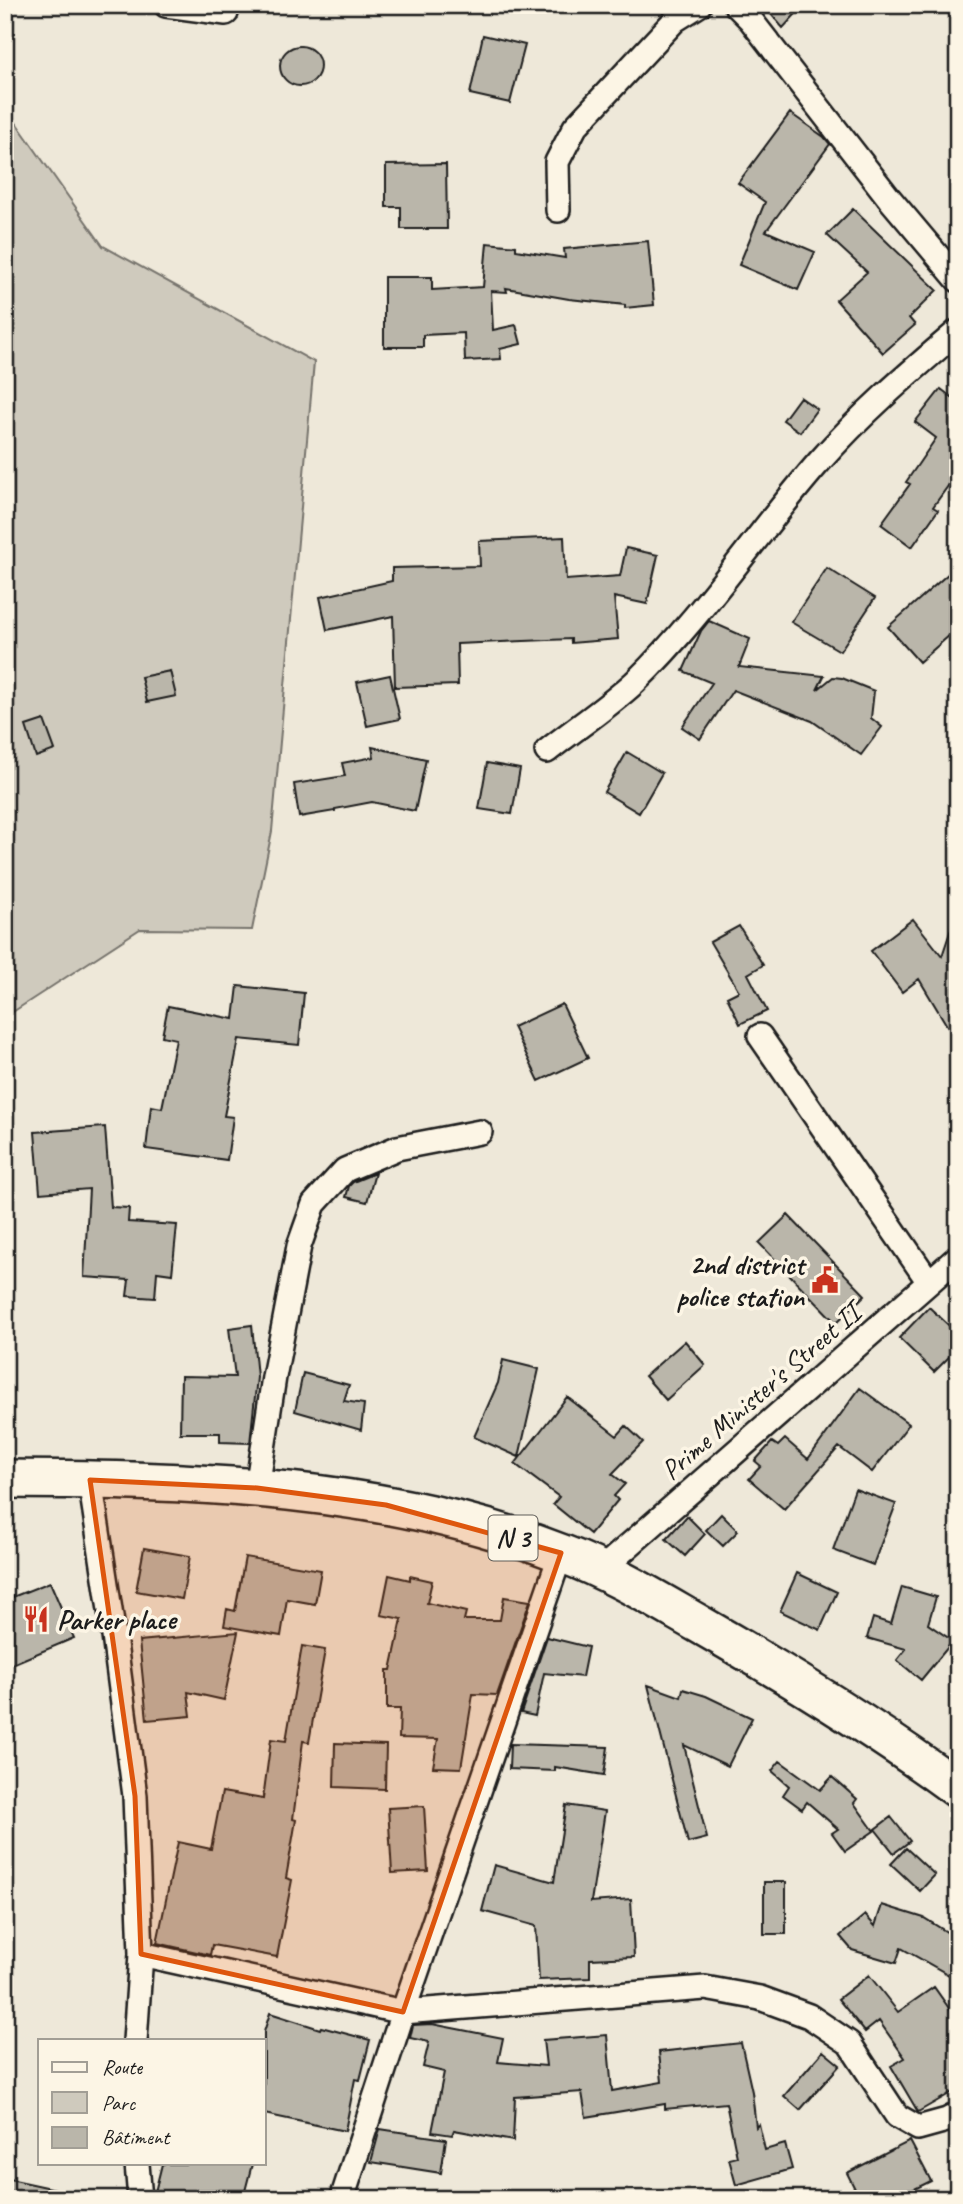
<svg xmlns="http://www.w3.org/2000/svg" width="963" height="2204" font-family="Caveat,sans-serif">
	<style>
		.green { fill: #cfcabd; stroke: #76736c; stroke-width: 2 }
		.building { fill: #bab6aa; stroke: #1c1c1c; stroke-width: 2 }
		.lines { fill: none; stroke-linecap: round; stroke-linejoin: round }
		.minor-casing { stroke: #1c1c1c; stroke-width: 28 }
		.trunk-casing { stroke: #1c1c1c; stroke-width: 42 }
		.minor { stroke: #fcf5e5; stroke-width: 23 }
		.trunk { stroke: #fcf5e5; stroke-width: 37 }
		.marked { fill: #de560d; fill-opacity: 0.2; stroke: #de560d; stroke-width: 5; stroke-linejoin: round }
		.labels { text-anchor: middle; stroke-width: 7; stroke-linejoin: round; paint-order: stroke }
		.shield { fill: #fcf5e5; stroke: #5f5d58; stroke-width: 2 }
		.shield-label { font-size: 26px; font-weight: bold; fill: #1c1c1c }
		.poi-label { font-size: 28px; font-weight: bold; fill: #1c1c1c; stroke: #fcf5e5; text-anchor: end }
		.street-label { font-size: 28px; fill: #1c1c1c; stroke: #fcf5e5 }
	</style>
	<rect width="100%" height="100%" fill="#eee8d9"/>
	<filter id="ink" filterUnits="userSpaceOnUse"><feTurbulence type="fractalNoise" baseFrequency=".0143" numOctaves="2"/><feDisplacementMap in="SourceGraphic" scale="14" xChannelSelector="R" yChannelSelector="G"/><feConvolveMatrix kernelMatrix="1 2 1 2 8 2 1 2 1" color-interpolation-filters="sRGB"/></filter>
	<g filter="url(#ink)">
		<path class="green" d="M5,107L103,246L314,362L272,831L252,930L140,929L5,1017Z"/>
		<path class="building" d="M763,5H804L783,28Z
			M483,35L525,45L510,103L470,94Z
			M280 66a20 20 0 1 1 40 0a20 20 0 1 1-40 0Z
			M790,113L824,137L830,144L766,231L815,252L798,290L739,265L765,202L738,183Z
			M446,164L447,229H401V207H386V165Z
			M853,209L937,290L909,318L915,325L883,353L836,300L867,272L827,235Z
			M648,241L654,305L625,308V305L569,299L506,288L507,292L491,291L493,330L516,325L521,344L500,349L501,359L465,361L464,333L423,335V347H384V277H432V290L483,287L487,243L516,246V250L565,258L564,249Z
			M941,389L958,402V472L933,507L938,510L912,547L881,524L910,484L906,482L936,438L915,422Z
			M800,397L817,409L800,432L783,420Z
			M564,537L566,580L620,576L626,548L658,555L647,604L614,597L618,639L571,643V639L457,644L458,685L395,687L393,616L327,630L320,597L392,581V568L480,566L479,541Z
			M827,568L875,598L840,651L791,622Z
			M949,573L958,584V628L919,662L888,627Z
			M709,621L750,639L739,667L824,676L817,690L833,677L842,678L874,691L871,718L882,727L861,755L812,721L733,690L700,739L682,727L712,683L683,671L701,631Z
			M170,671L176,696L147,702L141,677Z
			M390,675L400,719L367,726L357,682Z
			M44,720L55,750L36,757L26,726Z
			M372,747L426,759L415,811L372,802L335,809V811L299,817L294,784L345,776L342,763L374,757Z
			M627,752L662,773L639,813L604,792Z
			M487,763L520,769L512,814L479,809Z
			M913,919L942,956L954,920L958,921V1044L919,979L902,992L871,951Z
			M739,926L763,965L748,974L767,1011L740,1024L727,997L739,991L710,942Z
			M238,986L304,993L299,1045L239,1039L224,1116L233,1117L227,1160L146,1149L151,1106L162,1108L176,1039L162,1036L168,1006L234,1019Z
			M562,1004L588,1058L539,1081L513,1027Z
			M105,1127L111,1207L129,1208L128,1222L177,1225L172,1274L157,1272L155,1298L127,1296L129,1280L84,1277L89,1189L40,1193L35,1132Z
			M375,1173L367,1202L346,1197L349,1186L353,1182Z
			M788,1215L865,1295L836,1323L759,1243Z
			M929,1307L958,1334V1348L934,1372L899,1338Z
			M252,1325L257,1377L250,1443L220,1442V1433H180L181,1376L235,1377L229,1328Z
			M685,1341L705,1365L666,1400L645,1376Z
			M503,1360L539,1369L519,1457L474,1437L498,1383Z
			M303,1373L349,1385L344,1401L364,1404L361,1430L295,1411Z
			M860,1388L909,1424L872,1472L839,1447L784,1509L749,1479L761,1466L755,1461L772,1442L778,1446L785,1439L808,1459Z
			M567,1397L617,1436L626,1426L643,1442L612,1474L625,1484L614,1496L618,1500L590,1534L553,1504L559,1497L515,1464Z
			M855,1489L896,1504L873,1565L833,1550Z
			M721,1514L738,1531L723,1546L706,1530Z
			M687,1516L705,1534L685,1556L666,1539Z
			M144,1548L190,1556L182,1599L136,1591Z
			M245,1557L321,1570L315,1604L287,1599L281,1636L224,1626L227,1609L235,1611Z
			M797,1573L837,1592L820,1630L780,1611Z
			M389,1575L410,1580V1576L432,1581L427,1603L466,1612L464,1620H500L504,1597L530,1601L497,1695L473,1694L461,1768L433,1767L438,1739L399,1738L400,1709H387V1670H391L402,1619L381,1615Z
			M50,1582L74,1638L5,1667V1600Z
			M902,1587L936,1597L928,1624L953,1641L921,1680L897,1660L906,1649L867,1638L873,1618L891,1624Z
			M238,1632L224,1700L188,1692L191,1716L147,1720L139,1641Z
			M547,1637L588,1647L582,1677L544,1673L535,1716L521,1713Z
			M302,1646L325,1650L309,1742L303,1741L293,1819L296,1820L286,1878L292,1880L277,1957L212,1945L210,1955L157,1943L178,1842L211,1849L222,1792L263,1799L271,1739L286,1741Z
			M648,1685L681,1697L683,1689L706,1696L752,1718L728,1766L684,1745L707,1838L688,1843Z
			M335,1743L386,1745L385,1789L334,1787Z
			M510,1744L608,1747L604,1775L555,1767V1771L509,1769Z
			M780,1761L820,1790L832,1777L857,1799L854,1803L874,1831L845,1851L832,1833L838,1829L807,1802L802,1809L783,1795L789,1786L772,1771Z
			M566,1805L605,1811L591,1902L631,1899L634,1957L590,1959V1978L539,1980L536,1926L482,1911L494,1865L554,1882Z
			M424,1806L428,1871L392,1873L388,1808Z
			M891,1817L910,1841L894,1853L875,1829Z
			M906,1848L935,1875L920,1891L891,1864Z
			M764,1882H786V1934H764Z
			M882,1905L924,1918L958,1939V1980L901,1948L896,1963L852,1950L840,1936L865,1915L875,1926Z
			M869,1975L898,2012L934,1987L958,2021V2089L918,2112L891,2066L905,2058L879,2021L865,2032L838,1999Z
			M270,2013L320,2029L321,2027L370,2040L360,2080L355,2079L345,2131L264,2114V2032Z
			M432,2024L503,2038L498,2062L546,2066L543,2040L607,2035L612,2091L662,2082L659,2052L741,2043L752,2092L756,2127L759,2124L765,2150L785,2144L792,2169L736,2185L729,2159L737,2157L726,2103L665,2109V2104L586,2117L582,2092L515,2097L513,2141L454,2130L452,2135L432,2132L444,2072L423,2067L429,2042L410,2038L413,2025Z
			M823,2051L840,2065L800,2110L784,2096Z
			M380,2129L446,2139L441,2173L371,2162Z
			M910,2141L931,2181L894,2199H860L847,2173Z
			M162,2164H252L243,2199H165L154,2196Z
			M5,2178L65,2191L64,2199H5Z"/>
		<g class="lines">
			<defs>
				<path id="minor" d="M166,5L226,13
					M736,5L750,19L889,198L958,280
					M558,210L557,162L575,127L675,20L699,5
					M547,751C576,728 608,707 635,682C704,615 756,534 819,462C861,414 909,373 958,331
					M760,1036L929,1282
					M90,1480L114,1636L135,1796L141,1954L135,2041
					M257,1488L274,1377L299,1246L314,1204L345,1170L397,1148L480,1132
					M602,1569L958,1257
					M141,1954L403,2012L705,1988L760,1998L809,2016L849,2043L897,2116L918,2128L947,2120L958,2114
					M137,2164L140,2199
					M342,2199L403,2012L561,1553"/>
				<path id="trunk" d="M5,1479C192,1480 387,1485 563,1554C611,1572 655,1599 699,1624C788,1675 875,1728 958,1789"/>
			</defs>
			<use href="#minor" class="minor-casing"/>
			<use href="#trunk" class="trunk-casing"/>
			<use href="#minor" class="minor"/>
			<use href="#trunk" class="trunk"/>
		</g>
	</g>
	<path class="marked" d="M90,1480L257,1488L386,1505L561,1553L403,2012L141,1954L135,1796Z"/>
	<defs>
		<symbol id="civic-bare" viewBox="-9 -9 18 18"><path d="M-.6-6.5H3V-4.5H.6V-3L4-1V1h2V6H-6V1h2V-1L-.6-3ZM-1.2 2.5V6h2.4V2.5Z" fill="#c8321e" stroke="#fcf5e5" stroke-width="2.5" paint-order="stroke"/></symbol>
		<symbol id="restaurant-bare" viewBox="-9 -9 18 18"><path d="M-5-6h1v4h1v-4h1v4h1v-4h1v5L-1.5 .5V6h-2V.5L-5-1ZM5-6V6H3V1.5H1.5Q1.5-4 5-6Z" fill="#c8321e" stroke="#fcf5e5" stroke-width="2.5" paint-order="stroke"/></symbol>
	</defs>
	<g fill-rule="evenodd">
		<use href="#civic-bare" x="806" y="1261" width="38" height="38"/>
		<use href="#restaurant-bare" x="17" y="1600" width="38" height="38"/>
	</g>
	<g class="labels">
		<rect class="shield" x="488.5" y="1515.5" width="49" height="45" rx="5"/>
		<g class="shield-label">
			<text x="513" y="1547">N 3</text>
		</g>
		<g class="poi-label">
			<text x="804" y="1274">2nd district<tspan x="804" dy="32">police station</tspan></text>
			<text x="57" y="1629" text-anchor="start">Parker place</text>
		</g>
		<g class="street-label">
			<text transform="translate(760 1391) rotate(-41)" y="10">Prime Minister's Street II</text>
		</g>
	</g>
	<rect width="963" height="2204" fill="none" stroke="#fcf5e5" stroke-width="28"/>
	<rect x="14" y="14" width="935" height="2176" fill="none" stroke="#1c1c1c" stroke-width="2.5" filter="url(#ink)"/>
	<rect x="38" y="2039" width="228" height="126" fill="#fcf5e5" stroke="#a29e95" stroke-width="2"/>
	<rect x="52" y="2062" width="35" height="10" fill="#fcf5e5" stroke="#a29e95" stroke-width="2"/>
	<text x="102" y="2074" font-size="21" fill="#1c1c1c">Route</text>
	<rect x="52" y="2092" width="35" height="21" fill="#cfcabd" stroke="#a29e95" stroke-width="2"/>
	<text x="102" y="2110" font-size="21" fill="#1c1c1c">Parc</text>
	<rect x="52" y="2127" width="35" height="21" fill="#bab6aa" stroke="#a29e95" stroke-width="2"/>
	<text x="102" y="2144" font-size="21" fill="#1c1c1c">Bâtiment</text>
</svg>
